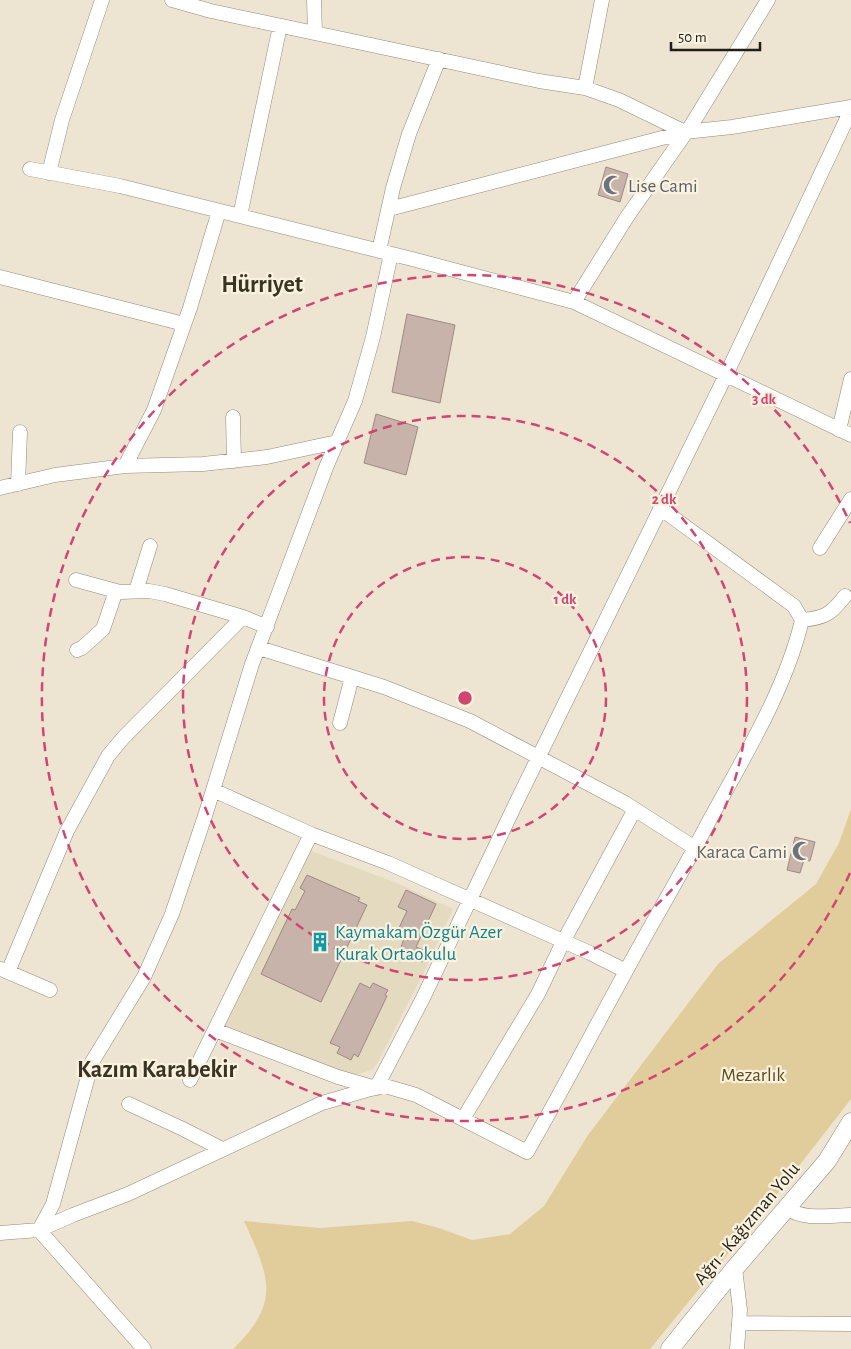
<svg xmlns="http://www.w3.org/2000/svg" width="851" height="1349" font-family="'Alegreya Sans',sans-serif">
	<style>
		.built { fill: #e4dabf }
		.green { fill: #e1cd9b }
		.building { fill: #c8b3ab; stroke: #9d8982 }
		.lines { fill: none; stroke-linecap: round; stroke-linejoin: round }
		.minor-casing { stroke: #918a78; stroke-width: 15 }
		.major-casing { stroke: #918a78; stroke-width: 19 }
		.minor { stroke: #fff; stroke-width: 14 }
		.major { stroke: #fff; stroke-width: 18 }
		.ring { fill: none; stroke: #d24571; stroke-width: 2.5; stroke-dasharray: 9 6 }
		.labels { text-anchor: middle; stroke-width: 4.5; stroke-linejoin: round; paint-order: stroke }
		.worship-label { font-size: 19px; fill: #5b616d; stroke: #faf2df; text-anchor: start }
		.culture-label { font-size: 19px; fill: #0d838f; stroke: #faf2df; text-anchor: start }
		.park-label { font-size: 19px; fill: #5c4b1c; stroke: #faf2df }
		.street-label { font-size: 19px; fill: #201e17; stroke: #faf2df }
		.district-label { font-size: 24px; font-weight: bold; fill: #393324; stroke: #faf2df }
		.centre { fill: #d24571; stroke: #faf2df; stroke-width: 2.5 }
		.ring-label { font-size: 15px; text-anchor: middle; font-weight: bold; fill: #d24571; stroke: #faf2df; stroke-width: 4.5; stroke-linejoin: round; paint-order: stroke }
	</style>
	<rect width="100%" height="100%" fill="#ede5d2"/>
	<path class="built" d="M311,851L397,883L453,909L425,970L379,1060L373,1069L350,1077L224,1027Z"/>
	<path class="green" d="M851,809V1099L781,1189L650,1349H233C282,1301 269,1277 244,1221L320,1228L412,1221L439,1228L472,1240L510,1234L544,1206L588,1135L718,964L816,884L839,843Z"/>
	<path class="building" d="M606,167L628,174L620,202L598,195Z
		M407,314L455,325L440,403L392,392Z
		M376,414L418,427L406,475L364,463Z
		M795,837L815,842L810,861L804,860L800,873L787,870Z
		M307,875L360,898L358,901L367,905L321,1002L261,974L292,909L295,910L305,891L300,888Z
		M406,890L436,904L416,947L426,951L422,962L399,954L404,938L396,934L407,911L398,907Z
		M360,983L370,988L373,983L388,990L385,995L387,996L358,1057L354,1054L351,1060L337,1053L340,1047L330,1043Z"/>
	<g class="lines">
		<defs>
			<path id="minor" d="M172,0L211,11L390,49L539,81L585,88L619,100L685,132
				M314,0L315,33
				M585,88L602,0
				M30,169L120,186L412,259L574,302L851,435
				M49,173L62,120L102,0
				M389,209L685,132L732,127L851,107
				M240,216L280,26
				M379,251L393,188L409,134L439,59
				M0,277L184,324
				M574,302L627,217L692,124L768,0
				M233,417L234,461
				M839,430L851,379
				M125,466L154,410L190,308L219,211
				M18,484L20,432
				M0,488L55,475L125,466L203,464L267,457L337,442
				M820,548L851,499
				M76,580L120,592L149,591L165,594L243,617L267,627
				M136,591L150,546
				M802,620C825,618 831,614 845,596
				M259,648L384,687L470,721L625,803L695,848
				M77,650L82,648L103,629L116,591
				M340,723L352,677
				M213,790L311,834L388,863L590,953L626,971
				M1,969L50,990
				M8,972L67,831L108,756L123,738L243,617
				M215,1030L338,1077L376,1088L423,998L517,801L726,375L851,110
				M190,1080L311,834
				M129,1104L183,1129L222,1149
				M463,1119L538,994L563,942L635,809
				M786,1208C805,1221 830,1215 851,1215
				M0,1233L39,1230L73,1215L128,1194L322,1103L367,1090L385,1086L416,1095L527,1152C561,1093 592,1033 625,973C651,924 681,875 707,825C742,760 785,692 802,620L794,606L660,508
				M735,1268L740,1310L737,1349
				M739,1323L851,1324
				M144,1349L39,1230L53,1204L92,1062L144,977L172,914L205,816L252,664L327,465L355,401L373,337L391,254"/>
			<path id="major" d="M670,1349L735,1268L827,1161L851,1122"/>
		</defs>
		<use href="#minor" class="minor-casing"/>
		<use href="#major" class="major-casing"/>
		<use href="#minor" class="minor"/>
		<use href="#major" class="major"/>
	</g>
	<g class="ring">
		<circle cx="465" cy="698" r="141"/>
		<circle cx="465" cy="698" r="282"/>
		<path d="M850 873A423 423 0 1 1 850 523"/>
	</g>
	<defs>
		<symbol id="mosque-bare" viewBox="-9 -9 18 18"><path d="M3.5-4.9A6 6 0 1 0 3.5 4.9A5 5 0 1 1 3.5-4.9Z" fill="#6b7280" stroke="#faf2df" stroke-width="2.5" paint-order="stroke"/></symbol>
		<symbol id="building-bare" viewBox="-9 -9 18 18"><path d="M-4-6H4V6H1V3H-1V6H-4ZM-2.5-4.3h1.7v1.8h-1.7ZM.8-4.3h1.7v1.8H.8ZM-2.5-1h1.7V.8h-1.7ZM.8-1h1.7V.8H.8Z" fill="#0f9aa8" stroke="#faf2df" stroke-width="2.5" paint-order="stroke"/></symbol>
	</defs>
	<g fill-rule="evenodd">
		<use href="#mosque-bare" x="599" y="171" width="28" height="28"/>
		<use href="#mosque-bare" x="788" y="837" width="28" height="28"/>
		<use href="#building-bare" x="306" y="928" width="28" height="28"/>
	</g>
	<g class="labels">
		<g class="worship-label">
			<text x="628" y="192">Lise Cami</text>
			<text x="787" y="858" text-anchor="end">Karaca Cami</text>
		</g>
		<g class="culture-label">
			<text x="335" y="938">Kaymakam Özgür Azer<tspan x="335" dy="22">Kurak Ortaokulu</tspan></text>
		</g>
		<g class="park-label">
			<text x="753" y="1081">Mezarlık</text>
		</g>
		<g class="street-label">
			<text transform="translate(746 1223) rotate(-50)" y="7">Ağrı - Kağızman Yolu</text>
		</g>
		<g class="district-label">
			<text x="262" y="292">Hürriyet</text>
			<text x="157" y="1077">Kazım Karabekir</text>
		</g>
	</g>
	<circle cx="465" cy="698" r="8" class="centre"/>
	<g class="ring-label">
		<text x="764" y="404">3 dk</text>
		<text x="664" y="504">2 dk</text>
		<text x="565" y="604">1 dk</text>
	</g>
	<path d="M671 42v8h89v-8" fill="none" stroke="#201e17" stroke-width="2.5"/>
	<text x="678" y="42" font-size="15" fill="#201e17" stroke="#faf2df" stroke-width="4" paint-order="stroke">50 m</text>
</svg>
